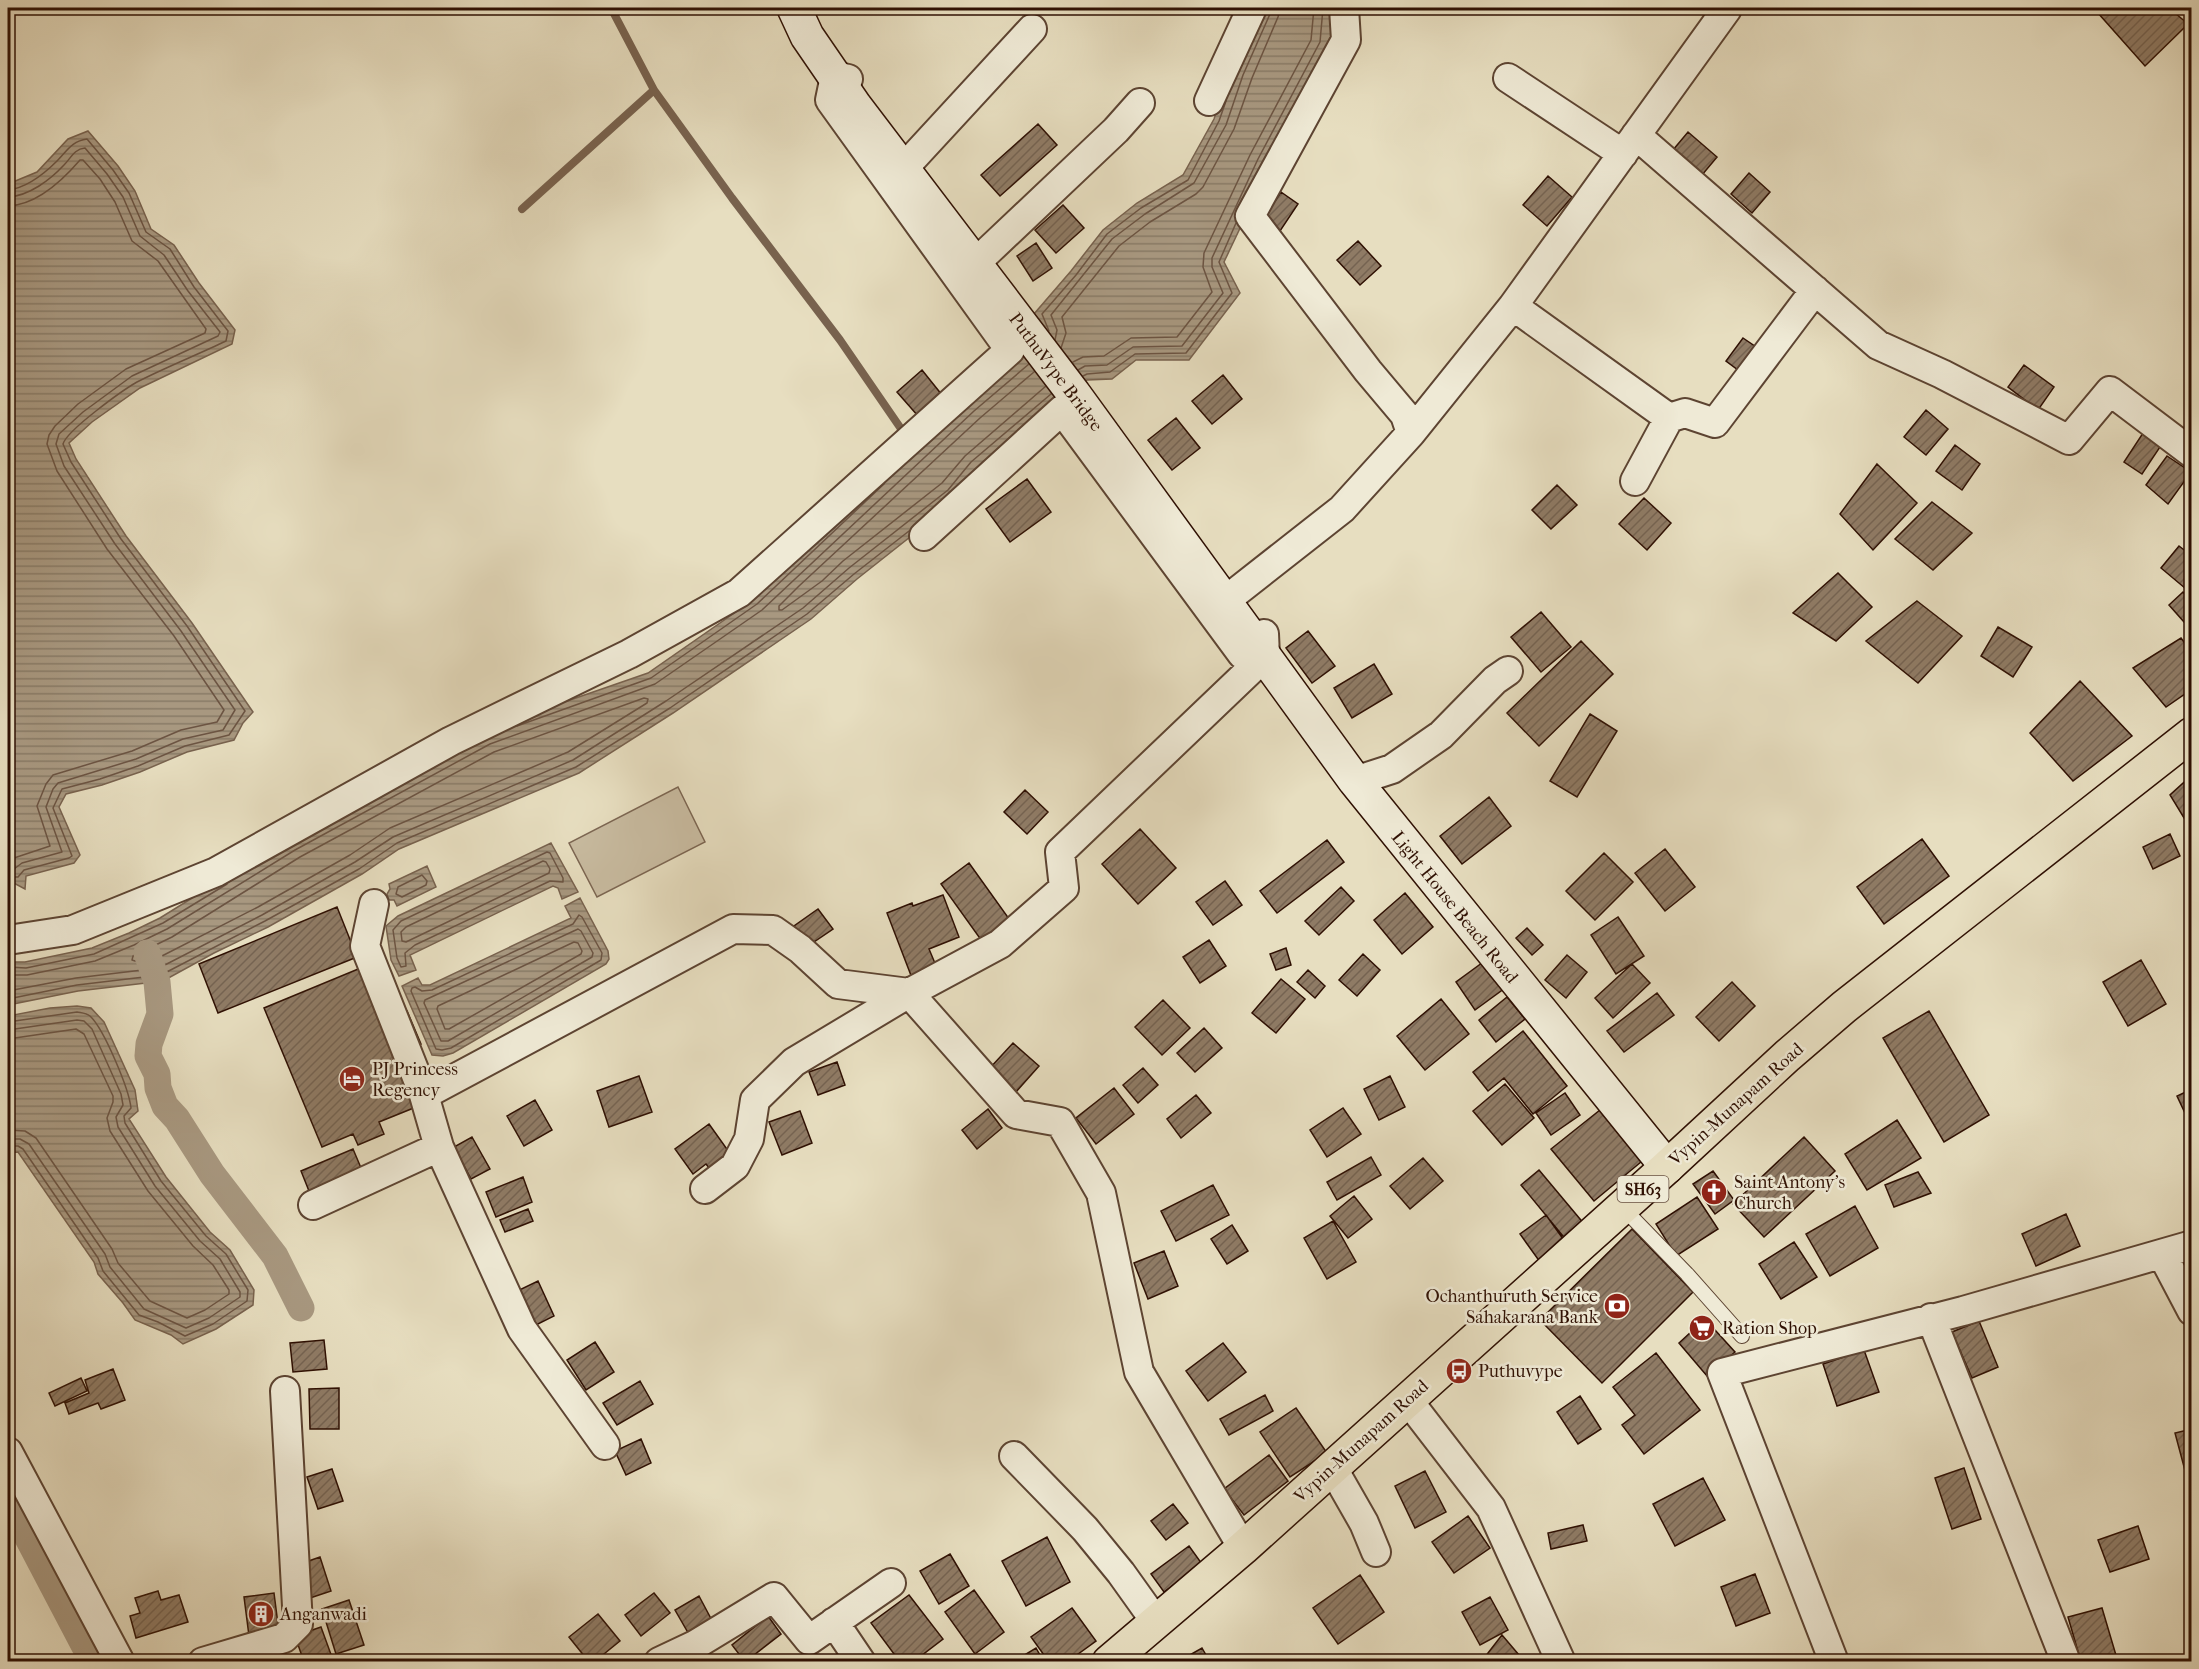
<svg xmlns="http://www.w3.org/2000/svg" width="2199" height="1669" font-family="'IM FELL French Canon',serif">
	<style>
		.pitch { fill: #c8bba0; stroke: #7c6652; stroke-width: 1.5 }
		.water { fill: url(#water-rules); stroke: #78624e; stroke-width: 1.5 }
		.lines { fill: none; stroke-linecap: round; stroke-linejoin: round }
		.shore { stroke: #6c5442; stroke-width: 1.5 }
		.stream { stroke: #78624e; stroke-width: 8 }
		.canal { stroke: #a89880; stroke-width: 27 }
		.building { fill: url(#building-hatch); stroke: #2f1003; stroke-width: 1.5 }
		.lane-casing { stroke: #5d4432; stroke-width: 16 }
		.street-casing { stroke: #5d4432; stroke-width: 32 }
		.secondary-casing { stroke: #2f1003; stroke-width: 36 }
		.primary-casing { stroke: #2f1003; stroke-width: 36 }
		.lane { stroke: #efead6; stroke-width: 14 }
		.street { stroke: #efead6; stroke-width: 28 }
		.secondary { stroke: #efead6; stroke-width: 33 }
		.primary { stroke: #e7dec0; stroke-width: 33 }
		.labels { text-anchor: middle; stroke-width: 5; stroke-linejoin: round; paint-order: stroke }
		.shield { fill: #efead6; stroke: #695142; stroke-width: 1.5 }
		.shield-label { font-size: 16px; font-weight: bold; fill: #2f1003 }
		.street-label { font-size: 18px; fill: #2f1003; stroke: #efead6 }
		.poi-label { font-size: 18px; fill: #2f1003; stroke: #efead6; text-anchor: start }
	</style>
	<defs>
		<pattern id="water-rules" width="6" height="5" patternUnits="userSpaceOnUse" patternTransform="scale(1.5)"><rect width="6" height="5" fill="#a89880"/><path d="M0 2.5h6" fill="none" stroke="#897b67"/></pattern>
		<pattern id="building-hatch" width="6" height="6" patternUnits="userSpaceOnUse" patternTransform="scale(1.5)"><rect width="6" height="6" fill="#8f7b65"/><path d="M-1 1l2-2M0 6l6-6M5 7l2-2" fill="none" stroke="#756351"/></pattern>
	</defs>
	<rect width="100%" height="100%" fill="#e7dec0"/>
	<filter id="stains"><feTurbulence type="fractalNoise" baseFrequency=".00333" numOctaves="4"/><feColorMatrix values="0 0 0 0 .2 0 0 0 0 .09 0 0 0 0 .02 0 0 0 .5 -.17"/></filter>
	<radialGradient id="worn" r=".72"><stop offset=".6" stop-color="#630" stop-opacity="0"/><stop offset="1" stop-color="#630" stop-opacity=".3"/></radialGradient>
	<path class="pitch" d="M678,787L705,842L597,897L569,843Z"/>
	<path class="water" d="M1258,8H1336L1333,46L1270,165L1224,262L1240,293L1189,360H1136L1112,379L1087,380L1017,441L958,499L857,579L811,619L673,713L579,773L399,849L362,874L268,927L214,953L163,981L78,991L8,1005V962H25L92,948L129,933L160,918L289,838L547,708L648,673L753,600L783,570L1043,334L1034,314L1071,271L1103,230L1137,203L1183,175L1214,119L1231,70Z
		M88,131L118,166L135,191L151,229L174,245L199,283L235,330L232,344L140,388L92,422L69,443L76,459L126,536L192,623L253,712L243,723L234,740L187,752L140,772L102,785L66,794L59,807L80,855L74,863L26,876L25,889L12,882L8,883V184L37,172L68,139Z
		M551,843L578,892L562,899L558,888L553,886L410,955L416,970L399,976L391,960L386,926L398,916Z
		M427,866L436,887L397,906L394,900H389L387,894L390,889L389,884Z
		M580,898L608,951L609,959L606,964L453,1053L443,1056L432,1055L402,986L418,978L422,985H430L571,918L565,906Z
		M77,1006L91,1008L104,1022L135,1090L138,1111L129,1119L166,1177L210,1232L230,1250L254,1290L253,1305L216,1329L183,1344L171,1335L135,1320L123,1303L98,1274L94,1262L18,1152L8,1153V1016L50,1008Z"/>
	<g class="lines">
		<path class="shore" d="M8,190C26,188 44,174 57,161C67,151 72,141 87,139L113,170L129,193L146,232L170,249L194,287L228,331L226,341C197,355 166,367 137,382C123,390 67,430 63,444L71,462L121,539L187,626L245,711L229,735L185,746L138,766L100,779L62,789L53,808L72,856L69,858L24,870L18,877H8
			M8,197C29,196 50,180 64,165C71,158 74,149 85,148L107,174L123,197L140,236L164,255L188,291L220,332L218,336L132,376L83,412L59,434L56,444L64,466L115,544L181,631L235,710L223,730L183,739L136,759L58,783L53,789L46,807L62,852L22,863L14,869H8
			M8,206C37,205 62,181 80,160H83L100,179L115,202L132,241L158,261L206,329L205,333L126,369L78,404L55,426L49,435L47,444L57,471L107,549L174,636L224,710L217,722L181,730L132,751L53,775L46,784L37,806L50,846L8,860
			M1049,331L1042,314L1076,275L1107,234L1141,208L1188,180L1219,121L1226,101
			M1055,340L1057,330L1051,315L1112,239L1145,214L1194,183L1226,125L1243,75L1270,14L1271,8
			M1061,348L1066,333L1062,317L1119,246L1150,222L1196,194L1203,187L1234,129L1252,78L1278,17L1280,8
			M1073,362L1083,357L1104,356L1131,338L1177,337L1212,292L1203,267L1204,253L1250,155L1311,40L1314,8
			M1078,370L1085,366L1107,365L1133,347L1182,346L1223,293L1212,267V258L1258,159L1320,42L1323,8
			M1034,372L980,418L799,586L779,606V610H782L822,581L843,561L942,483L965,456L1046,386
			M1083,376L1087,374L1110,372L1135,354L1186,353L1232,293L1219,262L1236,223
			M644,698L648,699L647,703L568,752L390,828L350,855L258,907L156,959L135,961L132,960L133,956L172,937L300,857L494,752Z
			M517,726L651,678L757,604L884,484
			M547,852L550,853L563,878V882L550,881L415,945L405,953L406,966L401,967L397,958L393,930L401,921Z
			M543,861L546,862L550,869L549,873L406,942L402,941L401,932L406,927Z
			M422,875L427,881L426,885L402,897L396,894L398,887Z
			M579,915L582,917L602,953L601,960L451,1048L442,1050L436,1049L411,991L412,988L415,987L422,991L432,990L573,924Z
			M578,929L581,931L593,953L592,957L448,1041H441L424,1003L425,1000Z
			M574,942L578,943L582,951L581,954L449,1029H445L437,1009L438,1006Z
			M8,967L26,968L94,954L163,923L227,884
			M8,975H27L95,961L134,945L167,929L295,850L490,744L655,684L762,610L974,411L1029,364
			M8,991L76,978L159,968L262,915L355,862L393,837L573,760L666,701L803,608L849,568L948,490L971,462L1051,394
			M8,999L77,985L161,975L265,921L359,869L397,843L576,767L670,708L807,614L854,574L909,531
			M8,1022L77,1012C82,1013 86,1013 90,1016C104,1029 129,1089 131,1108L124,1116L125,1123L161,1181L206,1236L226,1254L248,1290L247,1301L213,1324L185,1336L158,1322L139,1315L103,1271L98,1258L23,1149L18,1146H8
			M8,1030L77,1020L84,1021L92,1029L121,1094L123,1105L116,1117L118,1127L155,1186L200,1241L220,1259L240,1292V1297L209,1318L186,1328L144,1309L110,1267L105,1254L29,1144L20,1139H8
			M8,1039L76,1029L84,1034L113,1096V1102L107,1118L110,1131L148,1191L193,1246L213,1265L229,1290V1294L205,1310L187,1318L150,1301L118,1263L112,1249L36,1138L25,1131L8,1130"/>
		<path class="stream" d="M611,8L654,90
			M522,209L654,90L732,198L840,340L906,436"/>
		<path class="canal" d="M147,953L157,982L160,1014L149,1044L148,1056L157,1074L158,1088L165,1106L177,1119L212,1174L275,1256L301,1308
			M8,1500L93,1662"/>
	</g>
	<path class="building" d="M2104,8H2169L2188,24L2145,66L2098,13Z
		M1038,124L1057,145L1000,196L981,175Z
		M1688,132L1717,157L1702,175L1673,150Z
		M1749,173L1770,192L1752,213L1731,194Z
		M1548,176L1572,197L1547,226L1523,205Z
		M1281,192L1298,204L1280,231L1263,219Z
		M1063,205L1084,228L1056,253L1035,230Z
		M1358,241L1381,266L1360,285L1337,260Z
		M1036,243L1052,268L1033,281L1017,256Z
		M1743,338L1759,349L1742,373L1726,361Z
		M2024,365L2054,387L2038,410L2008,387Z
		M922,370L942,395L918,416L897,392Z
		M1223,375L1242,399L1212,424L1192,401Z
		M1926,410L1948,429L1926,455L1904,437Z
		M1176,418L1200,448L1172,470L1148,440Z
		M2143,433L2160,447L2142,474L2124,462Z
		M1955,445L1980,464L1962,490L1936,471Z
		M2167,456L2191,472L2168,504L2146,485Z
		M1877,464L1917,503L1873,550L1840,514Z
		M1027,479L1051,512L1010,542L986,509Z
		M1557,485L1577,505L1551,529L1532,510Z
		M1644,498L1671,523L1647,550L1619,524Z
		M1932,502L1972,533L1933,570L1895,539Z
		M2179,546L2192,556V594L2161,568Z
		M1838,573L1872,607L1836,641L1793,613Z
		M2183,592L2192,601V631L2169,605Z
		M1917,601L1962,636L1918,683L1866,641Z
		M1541,612L1571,647L1541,672L1511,637Z
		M1998,627L2032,647L2013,677L1981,656Z
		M1308,631L1335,666L1312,683L1286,648Z
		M2181,638L2192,653V689L2166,707L2133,668Z
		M1581,641L1613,674L1539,746L1507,713Z
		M1374,664L1392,694L1352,718L1334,688Z
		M2080,681L2132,736L2073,781L2030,733Z
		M1590,714L1617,731L1577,797L1550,781Z
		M2192,775V831L2170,795Z
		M1025,790L1048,812L1027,834L1004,812Z
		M1489,797L1511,826L1462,864L1440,836Z
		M1140,829L1176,868L1138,904L1102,864Z
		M2170,834L2180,856L2153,869L2143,847Z
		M1922,839L1949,876L1884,924L1857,887Z
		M1327,840L1344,862L1277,913L1260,891Z
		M1665,849L1695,887L1665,911L1635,873Z
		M1604,853L1633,882L1595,920L1566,891Z
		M969,863L1012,923L984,944L941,884Z
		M1225,881L1242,905L1213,925L1196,902Z
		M1341,887L1354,901L1319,935L1305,921Z
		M1405,893L1433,927L1402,954L1374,920Z
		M943,895L959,937L929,949L937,968L912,978L887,913L912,903L913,906Z
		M337,907L357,957L218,1013L199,964Z
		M818,909L833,929L808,946L794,926Z
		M1618,917L1644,956L1616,974L1591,935Z
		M1527,928L1543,945L1532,955L1516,938Z
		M1209,940L1226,966L1200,983L1183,957Z
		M1286,948L1291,965L1276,970L1270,954Z
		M1363,954L1380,970L1357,996L1339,980Z
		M1567,955L1587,972L1566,998L1545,980Z
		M1486,960L1505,988L1475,1010L1456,982Z
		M2141,960L2166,1004L2128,1026L2103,982Z
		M1632,964L1650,983L1613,1018L1595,998Z
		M363,967L385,1021L407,1011L421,1044L399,1053L421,1105L379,1122L384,1134L358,1145L353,1134L322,1147L264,1008Z
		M1308,970L1325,986L1315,998L1297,982Z
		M1281,979L1305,999L1276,1033L1252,1013Z
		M1732,982L1755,1006L1719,1041L1696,1017Z
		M1657,993L1674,1015L1624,1052L1607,1031Z
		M1507,997L1525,1019L1496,1042L1479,1020Z
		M1441,999L1469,1034L1425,1070L1397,1036Z
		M1163,1000L1190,1028L1162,1055L1135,1027Z
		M1929,1011L1989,1115L1944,1142L1883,1038Z
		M1204,1028L1222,1048L1195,1072L1177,1053Z
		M1523,1031L1567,1086L1533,1114L1504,1078L1488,1091L1473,1072Z
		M1013,1043L1039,1066L1016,1092L990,1068Z
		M837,1062L845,1085L818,1095L809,1072Z
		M1143,1068L1158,1085L1138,1103L1123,1085Z
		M639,1076L652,1112L609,1127L597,1091Z
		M1390,1076L1405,1107L1379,1120L1364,1089Z
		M1505,1084L1534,1118L1502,1145L1473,1111Z
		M1114,1088L1134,1114L1096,1144L1076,1118Z
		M2192,1089V1128L2177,1096Z
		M1565,1093L1580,1115L1551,1135L1536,1113Z
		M1196,1095L1211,1113L1181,1138L1167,1119Z
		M535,1100L552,1130L524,1146L507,1116Z
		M1605,1106L1647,1157L1594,1201L1551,1149Z
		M1343,1108L1361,1134L1327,1157L1310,1130Z
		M988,1109L1002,1128L977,1149L962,1130Z
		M800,1111L812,1143L782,1155L769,1122Z
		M1897,1120L1921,1158L1867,1190L1845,1154Z
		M709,1124L734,1159L714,1174L706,1164L693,1174L675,1149Z
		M472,1137L490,1169L471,1179L454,1147Z
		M1804,1137L1835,1171L1764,1237L1733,1204Z
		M353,1149L364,1175L311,1196L301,1171Z
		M1371,1157L1381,1175L1337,1200L1327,1182Z
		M1423,1158L1443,1181L1410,1209L1390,1186Z
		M1539,1170L1585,1225L1567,1241L1521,1185Z
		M1713,1171L1734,1200L1715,1214L1693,1184Z
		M1918,1172L1931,1193L1894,1207L1885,1185Z
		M523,1177L532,1202L496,1217L486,1192Z
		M1213,1185L1229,1215L1176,1241L1161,1211Z
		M1354,1196L1372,1219L1348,1238L1330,1216Z
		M1697,1197L1718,1229L1676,1256L1656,1224Z
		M1855,1206L1878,1248L1830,1276L1806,1234Z
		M528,1209L533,1221L505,1232L500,1220Z
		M2066,1214L2080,1246L2036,1266L2022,1234Z
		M1546,1215L1566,1243L1540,1262L1520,1234Z
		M1333,1221L1356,1262L1327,1279L1304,1238Z
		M1232,1225L1248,1251L1227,1264L1211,1239Z
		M1632,1229L1693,1292L1602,1383L1540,1320Z
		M1794,1242L1817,1277L1781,1299L1759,1264Z
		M1164,1251L1178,1286L1148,1299L1134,1263Z
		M538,1281L554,1316L530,1328L513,1293Z
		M1705,1319L1735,1352L1707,1376L1679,1343Z
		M1979,1321L1998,1367L1972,1378L1952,1332Z
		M324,1340L327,1369L293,1372L290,1343Z
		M595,1342L614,1372L586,1390L567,1360Z
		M1223,1343L1246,1372L1208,1401L1186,1371Z
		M1864,1350L1879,1392L1837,1406L1823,1364Z
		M1656,1353L1700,1410L1644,1454L1622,1425L1635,1415L1613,1387Z
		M113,1369L125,1400L101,1409L98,1403L69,1414L65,1403L89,1393L85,1380Z
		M81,1378L87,1391L55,1406L49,1393Z
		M640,1381L653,1404L617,1425L603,1403Z
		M339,1388V1429H310L309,1389Z
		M1265,1395L1273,1411L1229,1435L1220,1419Z
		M1580,1396L1601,1429L1578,1444L1557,1412Z
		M1296,1408L1327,1453L1290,1477L1260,1432Z
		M2192,1429V1493H2191L2175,1433Z
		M641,1439L651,1463L626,1475L615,1451Z
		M1269,1455L1288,1481L1244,1515L1224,1489Z
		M1964,1468L1981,1519L1952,1529L1935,1478Z
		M332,1469L343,1501L318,1509L307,1477Z
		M1425,1471L1446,1512L1415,1528L1395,1486Z
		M1703,1478L1725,1520L1675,1546L1653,1504Z
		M1173,1504L1188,1523L1166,1540L1151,1521Z
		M1468,1516L1490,1548L1454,1573L1432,1542Z
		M1583,1525L1587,1541L1551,1549L1548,1533Z
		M2138,1526L2149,1559L2110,1572L2098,1540Z
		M1047,1537L1070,1582L1026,1606L1002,1561Z
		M1189,1546L1202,1564L1164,1592L1151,1574Z
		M950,1554L969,1586L939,1604L920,1571Z
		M320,1557L331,1591L310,1598L300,1564Z
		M1755,1574L1770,1613L1736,1626L1721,1587Z
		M1360,1575L1384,1612L1338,1644L1313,1608Z
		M974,1590L1004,1632L975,1654L945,1612Z
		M158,1591L161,1600L179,1595L188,1622L136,1638L130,1616L140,1613L135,1598Z
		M274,1593L279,1632L249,1636L244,1597Z
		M654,1593L670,1613L641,1636L625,1615Z
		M909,1595L943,1639L913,1662H900L871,1623Z
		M699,1596L717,1630L694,1643L675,1610Z
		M1490,1597L1508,1630L1480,1645L1462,1612Z
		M349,1600L364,1645L336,1654L322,1609Z
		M1072,1608L1096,1641L1067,1662H1049L1031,1637Z
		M2102,1608L2118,1662H2081L2068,1617Z
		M598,1614L620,1641L594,1662H589L569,1637Z
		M768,1616L781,1634L745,1662L732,1645Z
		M321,1627L333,1660L304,1662L295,1636Z
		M1502,1635L1525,1662H1481Z
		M1036,1648L1044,1662H1013Z
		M1202,1648L1210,1662H1181V1660Z"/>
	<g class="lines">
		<defs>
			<path id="lane" d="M1622,1207L1687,1274L1742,1336"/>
			<path id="street" d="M1508,78L1623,154
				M1209,101L1252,8
				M1636,135L1878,345L1942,374L2069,440L2110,391L2192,453
				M913,158L1032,29
				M985,254L1116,130L1140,103
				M1669,418L1513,306L1727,9L1726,8
				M1411,433L1513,306
				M1635,481L1669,418L1685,413L1715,423L1815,290
				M924,536L1062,410L1242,654L1265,656
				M1235,593L1342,509L1411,433L1405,415L1368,371L1250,216L1346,40L1344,8
				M1355,781L1392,769L1441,735L1495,680L1508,671
				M374,904L365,946L424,1095
				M8,940L73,930L216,872L451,741L629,654L739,593L1010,350L830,100L835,76L848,79
				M439,1147L424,1095L733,929L773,930L800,949L838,984L909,993L794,1062L755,1100L749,1139L735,1166L705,1189
				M313,1205L439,1147L522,1329L605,1445
				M2162,1254L2192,1311
				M1931,1318L2066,1662
				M1407,1399L1491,1508L1561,1662
				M8,1452L120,1662
				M1014,1456L1085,1529L1121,1573L1156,1622
				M1332,1467L1364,1523L1376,1552
				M1243,1548L1139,1372L1101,1193L1060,1122L1016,1114L909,993L1000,944L1064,888L1060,852L1265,656L1264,634
				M834,1622L861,1662
				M203,1662L284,1638L298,1624L285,1391
				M659,1662L695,1645L774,1597L809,1640L891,1583
				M1834,1662L1722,1373L1963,1311L2192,1245"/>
			<path id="secondary" d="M794,8L807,36L855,106L1074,394L1355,781L1667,1167"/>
			<path id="primary" d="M1109,1662L1243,1548L1667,1167L1787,1056L1844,1007L2192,734"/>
		</defs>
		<use href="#lane" class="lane-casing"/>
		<use href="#street" class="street-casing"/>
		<use href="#secondary" class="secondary-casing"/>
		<use href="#primary" class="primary-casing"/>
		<use href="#lane" class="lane"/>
		<use href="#street" class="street"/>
		<use href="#secondary" class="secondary"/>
		<use href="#primary" class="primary"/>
	</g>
	<defs>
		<symbol id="hotel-disc" viewBox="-11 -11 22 22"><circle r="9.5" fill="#8f2418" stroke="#efead6"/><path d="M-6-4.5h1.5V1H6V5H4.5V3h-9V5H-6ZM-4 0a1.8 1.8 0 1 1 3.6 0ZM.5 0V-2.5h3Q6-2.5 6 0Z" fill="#fff"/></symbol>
		<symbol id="church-disc" viewBox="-11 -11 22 22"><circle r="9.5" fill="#8f2418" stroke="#efead6"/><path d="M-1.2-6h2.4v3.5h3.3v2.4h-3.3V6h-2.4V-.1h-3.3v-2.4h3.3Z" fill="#fff"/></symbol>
		<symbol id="bank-disc" viewBox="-11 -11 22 22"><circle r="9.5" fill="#8f2418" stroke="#efead6"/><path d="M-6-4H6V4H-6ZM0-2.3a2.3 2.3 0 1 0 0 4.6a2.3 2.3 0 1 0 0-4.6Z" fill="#fff"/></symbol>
		<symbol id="supermarket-disc" viewBox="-11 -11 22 22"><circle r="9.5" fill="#8f2418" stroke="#efead6"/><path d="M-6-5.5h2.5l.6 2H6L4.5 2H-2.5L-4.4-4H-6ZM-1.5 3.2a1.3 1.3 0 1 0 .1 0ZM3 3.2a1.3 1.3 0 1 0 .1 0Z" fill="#fff"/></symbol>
		<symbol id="bus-disc" viewBox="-11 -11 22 22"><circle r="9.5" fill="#8f2418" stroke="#efead6"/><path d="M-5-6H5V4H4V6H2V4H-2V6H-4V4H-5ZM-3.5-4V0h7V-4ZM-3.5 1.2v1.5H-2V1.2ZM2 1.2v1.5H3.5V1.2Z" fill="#fff"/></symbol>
		<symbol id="building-disc" viewBox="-11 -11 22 22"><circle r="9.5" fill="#8f2418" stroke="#efead6"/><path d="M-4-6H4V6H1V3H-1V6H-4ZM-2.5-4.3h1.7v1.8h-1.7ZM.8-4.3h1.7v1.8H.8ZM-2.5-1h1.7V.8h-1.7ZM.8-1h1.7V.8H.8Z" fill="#fff"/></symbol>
	</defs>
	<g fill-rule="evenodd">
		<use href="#hotel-disc" x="337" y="1064" width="30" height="30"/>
		<use href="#church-disc" x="1699" y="1177" width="30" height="30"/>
		<use href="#bank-disc" x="1602" y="1291" width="30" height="30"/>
		<use href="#supermarket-disc" x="1687" y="1313" width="30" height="30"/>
		<use href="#bus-disc" x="1444" y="1356" width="30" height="30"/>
		<use href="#building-disc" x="246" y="1599" width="30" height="30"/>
	</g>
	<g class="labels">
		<rect class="shield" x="1617.5" y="1176" width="51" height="26" rx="4.5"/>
		<g class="shield-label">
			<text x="1643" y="1195">SH63</text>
		</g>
		<g class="street-label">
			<text transform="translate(1056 372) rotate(53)" y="6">PuthuVype Bridge</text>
			<text transform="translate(1455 907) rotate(51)" y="6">Light House Beach Road</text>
			<text transform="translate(1736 1104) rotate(-42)" y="6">Vypin-Munapam Road</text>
			<text transform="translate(1361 1441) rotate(-42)" y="6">Vypin-Munapam Road</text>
		</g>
		<g class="poi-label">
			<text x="372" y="1075">PJ Princess<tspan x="372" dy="21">Regency</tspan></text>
			<text x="1734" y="1188">Saint Antony's<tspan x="1734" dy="21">Church</tspan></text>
			<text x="1598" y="1302" text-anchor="end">Ochanthuruth Service<tspan x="1598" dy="21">Sahakarana Bank</tspan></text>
			<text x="1722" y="1334">Ration Shop</text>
			<text x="1478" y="1377">Puthuvype</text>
			<text x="280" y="1620">Anganwadi</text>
		</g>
	</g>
	<rect width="2199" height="1669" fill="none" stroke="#e7dec0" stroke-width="30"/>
	<rect x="9" y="9" width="2181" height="1651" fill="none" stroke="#2f1003" stroke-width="3"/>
	<rect x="15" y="15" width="2169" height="1639" fill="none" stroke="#2f1003" stroke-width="1.5"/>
	<rect width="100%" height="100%" filter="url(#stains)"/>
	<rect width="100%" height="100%" fill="url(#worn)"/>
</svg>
